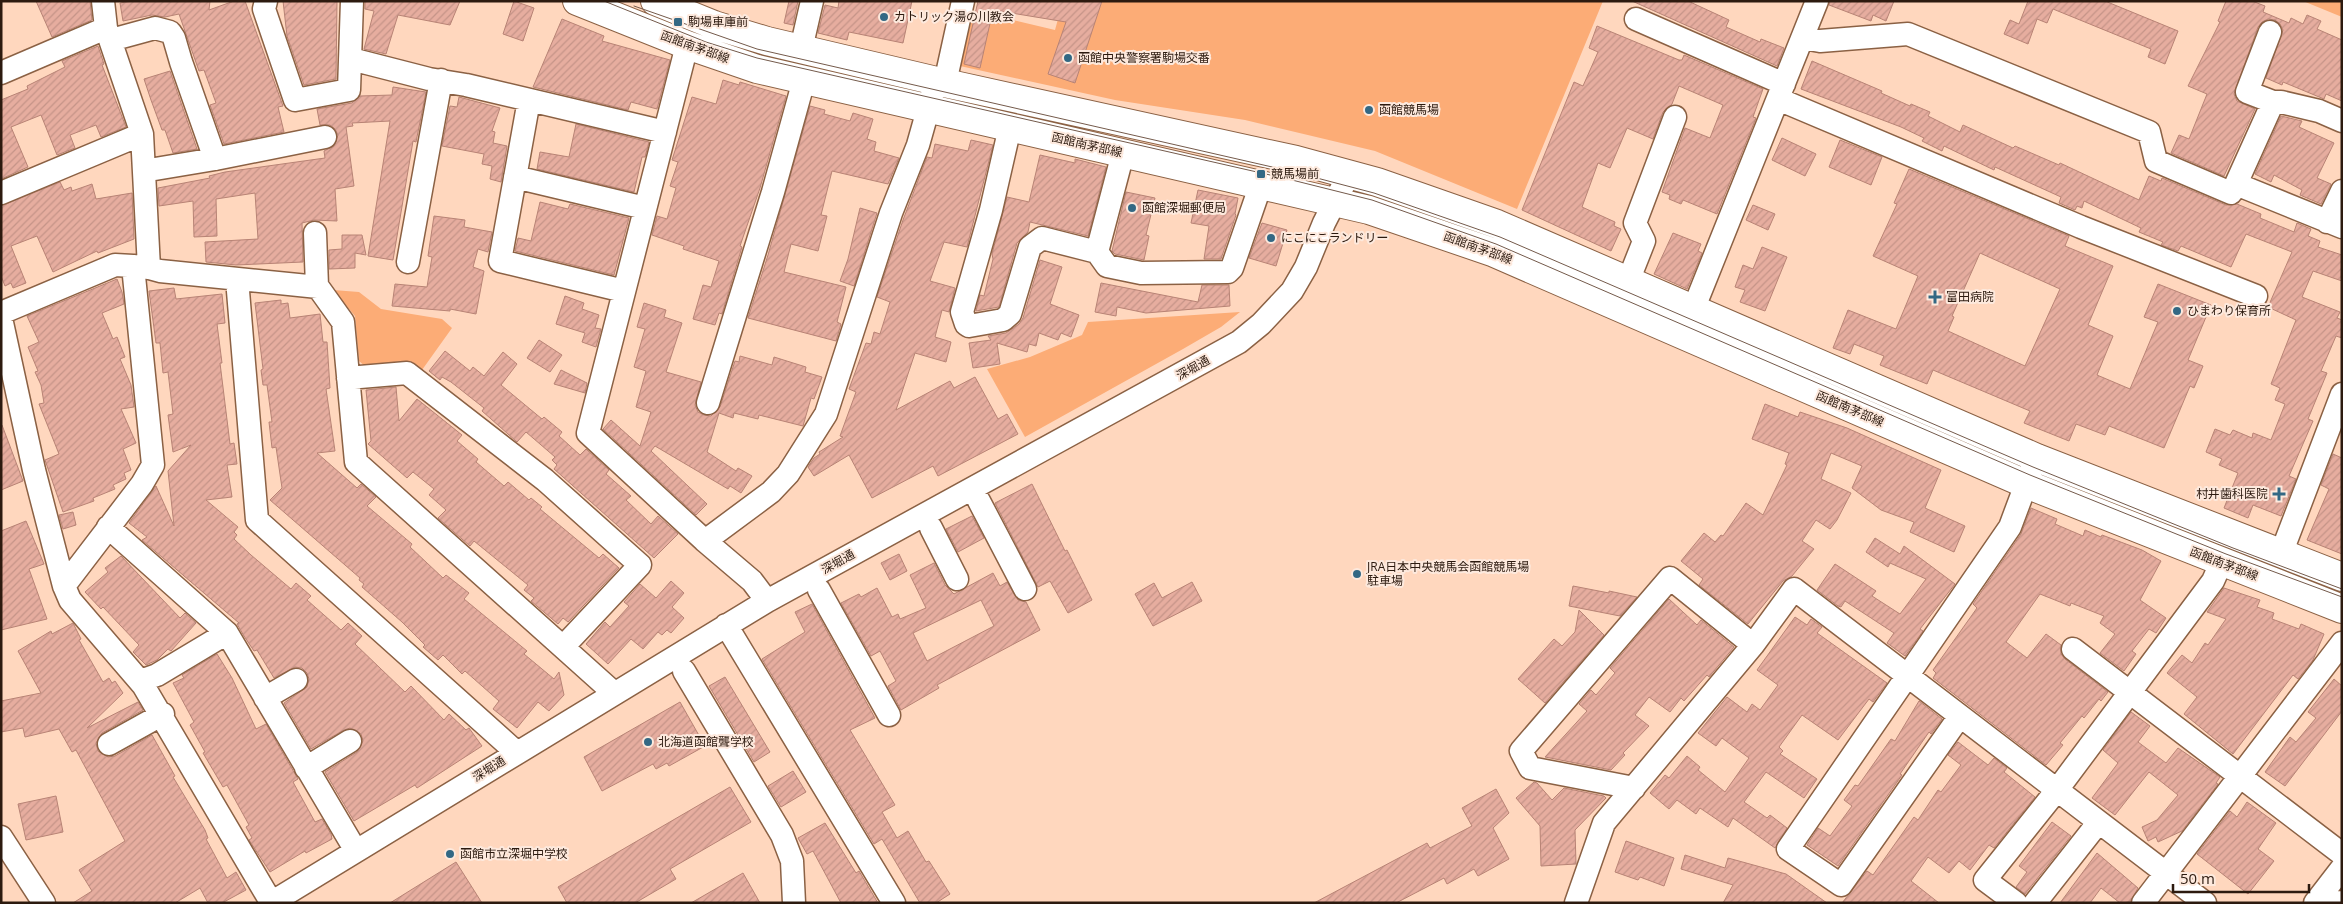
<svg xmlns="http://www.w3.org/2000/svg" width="2343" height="904" font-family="'Open Sans','Noto Sans JP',sans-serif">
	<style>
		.park { fill: #fcac76 }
		.building { fill: url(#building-hatch); stroke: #b88375; fill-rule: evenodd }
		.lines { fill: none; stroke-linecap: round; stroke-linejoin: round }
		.minor-casing { stroke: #8b6144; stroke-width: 25 }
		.major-casing { stroke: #8b6144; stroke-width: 30 }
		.minor { stroke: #fff; stroke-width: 22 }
		.major { stroke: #fff; stroke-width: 28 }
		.tram { stroke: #745a4b; stroke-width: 1 }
		.poi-dot { fill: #336884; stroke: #fde9dd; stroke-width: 2 }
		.labels { text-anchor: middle; stroke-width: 4; stroke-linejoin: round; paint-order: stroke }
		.poi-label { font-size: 12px; fill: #2c1a0f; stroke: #fde9dd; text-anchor: start }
		.street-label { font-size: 12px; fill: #2c1a0f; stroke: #fde9dd }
	</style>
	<defs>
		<pattern id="building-hatch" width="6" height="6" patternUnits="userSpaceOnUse" patternTransform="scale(1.25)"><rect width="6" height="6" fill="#e6ad9f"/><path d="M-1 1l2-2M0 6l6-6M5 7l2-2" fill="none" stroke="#c59488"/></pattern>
	</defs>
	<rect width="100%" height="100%" fill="#ffd7be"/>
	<path class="park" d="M1063,1H1603L1517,209L1375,151L1245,120L1115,100L960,66L974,11L1055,30Z
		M2303,1H2342V17Z
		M333,290L359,292L381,309L442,319L452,328L422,370L410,361L366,367L359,361L355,316Z
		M1240,312L1221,327L1183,349L1025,437L987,369L1030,357L1082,335L1088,322Z"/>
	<path class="building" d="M36,1H90L92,20L52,37Z
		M132,1H210L209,10L234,1H245L283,106L278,107L284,132L224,144L210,105L216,103L204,70L199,71L179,14L165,17L152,15L123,21L120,3Z
		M283,1H337L336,79L304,85L287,36Z
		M365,1H460L450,25L398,15L386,54L364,49L374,11L365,9Z
		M514,1L534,8L523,41L503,34Z
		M789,1H798L793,25L784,23Z
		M839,1H912L903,43L849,32L847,40L818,33L825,5L838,8Z
		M978,1H1102L1075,83L1048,74L1066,22L993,10L980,68L964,64Z
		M1632,1H1688L1729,20L1726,27L1760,42L1761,39L1784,48L1777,66Z
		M1830,1H1894L1886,21L1873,15L1871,21L1829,5Z
		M2028,1H2105L2178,31L2165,64L2148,57L2151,49L2053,9L2047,23L2037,19L2028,44L2004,34L2010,20L2019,24Z
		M2226,1H2252L2265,6L2263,12L2289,23L2291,18L2303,24L2307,15L2321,21L2317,29L2342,40V101L2326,94L2324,99L2283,82L2282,85L2266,78L2283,30L2280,24L2275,20L2268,19L2262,22L2258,27L2234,94L2237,101L2255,109L2224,176L2171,153L2179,135L2189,139L2207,94L2188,86L2220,22L2218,21Z
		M562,19L604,36L602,41L670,60L657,109L631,102L628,110L533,87Z
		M1597,26L1679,60H1682L1684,55L1763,89L1753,117L1756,118L1717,214L1683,200L1681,204L1669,199L1670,195L1662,192L1685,128L1710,138L1723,105L1679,86L1672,104L1663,112L1653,139L1627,128L1610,168L1598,163L1582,207L1615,222L1614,226L1621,229L1611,251L1522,210L1574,82L1583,86L1598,52L1589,48Z
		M98,46L104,64L102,65L126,127L101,137L96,125L70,135L75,148L57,155L41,115L11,127L28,167L1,179V100L28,89L27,86L65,67L62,61Z
		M1812,61L1882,91L1881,93L1910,106L1911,104L1930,112L1928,116L1960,132L1963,125L2013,148L2015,146L2059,165L2060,163L2139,200L2149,176L2161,181L2162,178L2226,205L2237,204L2261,214L2260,218L2294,232L2297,223L2311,229L2308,236L2320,241L2318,247L2342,255V281L2313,271L2302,297L2340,312L2337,318L2342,320V338L2336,336L2321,371L2327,373L2308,419L2313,421L2289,476L2296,479L2281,516L2253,505L2248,518L2224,508L2238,473L2219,465L2222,459L2206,452L2215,429L2230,435L2233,430L2252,438L2253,433L2271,440L2285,404L2275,400L2280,388L2271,384L2296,320L2268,307L2292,252L2246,234L2231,267L2181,246L2178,251L2161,245L2163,242L2139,232L2141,228L2084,201L2082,208L2077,206L2075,210L2059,203L2061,197L1995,167L1994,170L1944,146L1942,151L1922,141L1924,138L1901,127L1801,89Z
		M170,71L197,149L173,153L165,130H162L151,100L144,79Z
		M723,80L739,85L740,82L786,96L760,188L740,246L742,247L722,314L719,313L715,325L693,319L703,285L711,287L719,261L683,249L684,246L652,235L657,216L667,219L676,188L670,186L678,162L672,160L692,97L716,104Z
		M393,87L426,92L416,142L413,141L393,260L368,256L390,121L352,123L353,126L346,127L354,186L335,189L337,221L314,220L302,223L303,262L236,265L206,262L205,242L258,239L255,193L216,199L217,236L194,237L193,201L159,206L158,188L210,178L209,176L225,172L325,158L324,151L334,146L338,135L335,129L330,125H320L317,109L352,103L360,96L392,95Z
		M459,97L500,108L492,131L495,132L493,143L507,146L501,182L490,179L492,166L482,164L484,154L442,146L450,106L457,107Z
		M810,106L825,110L824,114L850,121L853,113L873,119L867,139L876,142L874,151L899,158L888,184L832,171L821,215L827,216L818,251L791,244L784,272L846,287L837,322L841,324L836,341L748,318L768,255Z
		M2281,116L2302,121L2299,127L2334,143L2317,178L2331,184L2321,204L2300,195L2302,190L2274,175L2271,182L2255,174Z
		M576,124L649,142L645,157H642L634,192L537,169L540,152L569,157Z
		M1782,138L1816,154L1805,176L1772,160Z
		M971,140L993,145L967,247L944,242L930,281L955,288L949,312L942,310L935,337L951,342L946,362L915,353L896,410L950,381L954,388L975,377L998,419L1007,414L1018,434L938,476L933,466L872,498L849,455L814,476L808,467L814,458L820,454L819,452L843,437L840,436L856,392L849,389L866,343L871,344L874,332L880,334L890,302L877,297L903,220L927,157L932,158L935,144L968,151Z
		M1840,140L1882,157L1871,185L1829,167Z
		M1040,155L1075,163V159L1106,167L1088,236L1030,222L1028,232L1017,243L999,307L976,311L980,295L984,296L993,259L992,254L1007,197L1029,202Z
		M1909,169L2069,236L2065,246L2113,266L2088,325L2113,336L2097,375L2130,389L2158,322L2144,317L2158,284L2211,305L2188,360L2203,366L2194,388L2190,386L2164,448L2109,426L2105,435L2076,424L2069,441L2024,423L2030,411L1933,370L1927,384L1880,365L1884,356L1854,344L1850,354L1833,348L1848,310L1896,329L1918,276L1873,256L1897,204L1894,203ZM1980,253L2060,289L2025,366L1948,331L1954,317L1952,316Z
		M60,182L64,190L71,187L72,191L92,184L96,199L132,193L134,239L98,253L97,251L53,272L37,236L11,246L26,283L13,288L11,283L5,286L1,276V206Z
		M1198,190L1238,198L1235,214L1236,215L1221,259H1204L1209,226L1191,223Z
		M1126,192L1155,198L1146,235L1149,236L1144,260L1115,254L1112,251Z
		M540,202L568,209L570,204L629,218L614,275L515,251L518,238L531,241Z
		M1753,205L1775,214L1768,230L1746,220Z
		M860,208L877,213L854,286L840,281L848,259Z
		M434,216L465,220L464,227L492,232L488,252L478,249L473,267L484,271L476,314L450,309V311L392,306L395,284L427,287L432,257L428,256Z
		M1262,223L1287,230L1276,266L1249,258Z
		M1673,233L1701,244L1698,251L1702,253L1687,289L1654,274Z
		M342,235H362L366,255L355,253V268L329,269V250L342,249Z
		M1762,247L1787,257L1765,311L1740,302L1745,290L1735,287L1743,265L1753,269Z
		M1040,260L1062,267L1050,304L1079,315L1071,337L1061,333L1058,340L1039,333L1036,346L1029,344L1027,352L997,343L1000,364L973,368L969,343L991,340L988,336L1006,333L1019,324L1023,318Z
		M117,279L122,292L124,304L102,313L113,339L117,337L125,357L120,359L131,385L134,407L121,409L136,443L123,449L131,470L124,473L126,479L113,485L115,489L93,498L94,501L63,512L45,460L59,454L39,404L44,403L41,385L35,372L38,371L28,347L39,342L27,316Z
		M1101,283L1198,302L1202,285H1229L1230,306L1146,313L1117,307L1116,316L1095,312Z
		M174,288L176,299L222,294L225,323L217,324L222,363H220L230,444L234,443L237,464L227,465L232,497L206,500L238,527L234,532L237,535L234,539L251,555L291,589L296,583L311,596L307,600L341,630L348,623L362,636L355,644L405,692L411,686L444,720L449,714L466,730L469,728L482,746L417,788L415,785L354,821L325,772L357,752L363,741L361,734L350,728L344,730L311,749L284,703L307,687L309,679L307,673L302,668L295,667L274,678L257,650L254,651L244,636L237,624L239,623L142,540L147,537L129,523L156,486L174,526L168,471L191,445L173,452L168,415L173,414L168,372L163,373L160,343H156L149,291Z
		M565,296L584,303L582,309L599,315L595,328L601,329L596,347L582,342L585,333L556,324Z
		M281,300V304L288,303L290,318L320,314L323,342H327L330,388L326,389L335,451L317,453L357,488L361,484L376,497L367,506L412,544L410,547L443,578L446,575L469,593L464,599L527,651L524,654L554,679L559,672L564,695L549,711L538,702L517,728L493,709L499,701L465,671L462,674L443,655L438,660L423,647L425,645L402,622L362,587L364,584L359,580L360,578L270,500L282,488L276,447L272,448L269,422H272L267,385H263L261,370L263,369L255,303Z
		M644,303L666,310L664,317L682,323L666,372L701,382L695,405L698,412L704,415L711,416L720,407L735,361L739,362L740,356L772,365L774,357L806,367L805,372L822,377L814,399L811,398L803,426L759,415L758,419L734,413L733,418L719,413L707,452L736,471L738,468L752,476L741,493L730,486L728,489L655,446L651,451L707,504L696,515L603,429L611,420L640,446L651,412L636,407L646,371L634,367L645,329L637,327Z
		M539,340L562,355L550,372L527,358Z
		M445,351L470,371L473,367L484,376L503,352L517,364L501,385L542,419L544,417L562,432L559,436L580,455L586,449L609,470L606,474L631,496L626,500L651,524L658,516L678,534L654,558L554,469L557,465L552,460L555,457L526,432L517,442L482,411L484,408L451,382L442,377L440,380L429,371Z
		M561,370L587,383L585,393L554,384Z
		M396,387L399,421L417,399L462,435L457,441L478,459L476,462L504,486L508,482L529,500L531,498L542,507L540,509L599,558L603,554L619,568L568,622L563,618L558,624L531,601L534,598L524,590L528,585L474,541L470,546L438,518L446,510L429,495L434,489L413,472L407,478L368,444L371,441L366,390Z
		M1765,404L1798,417L1800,412L1847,428L1941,470L1925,508L1965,526L1954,552L1910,532L1914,522L1881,510L1852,488L1862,466L1831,453L1821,479L1851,493L1837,520L1830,529L1816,520L1802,541L1814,549L1792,576L1783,581L1748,624L1699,585L1703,579L1681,561L1704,533L1715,542L1721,535L1723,536L1746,503L1763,515L1787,465L1785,464L1789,453L1752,439Z
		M2,425L23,481L1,490V426Z
		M2333,454L2342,458V554L2307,540L2329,489L2321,485Z
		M1032,484L1065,551L1067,550L1092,600L1068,613L1050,581L1038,587L995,503Z
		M2031,508L2057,519L2055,524L2083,536L2085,530L2101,537L2102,535L2142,550L2161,561L2140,600L2166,618L2156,633L2149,629L2132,651L2136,654L2124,671L2100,653L2115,634L2100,623L2104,616L2071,603L2070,606L2040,594L2006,642L2027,658L2046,634L2061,645V654L2065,659L2108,692L2101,701L2099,699L2084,718L2082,716L2060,743L2063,745L2046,765L1933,678L1936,673L1933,670L1977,608L1973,604L2021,534Z
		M73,512L76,525L63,529L59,515Z
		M972,516L984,538L958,552L946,529Z
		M26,521L44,564L29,569L47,619L1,630V531Z
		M1875,538L1900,554L1904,546L1955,584L1920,629L1923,631L1905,656L1887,643L1894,633L1845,601L1841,607L1838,606L1817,590L1835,564L1876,591L1872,596L1900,614L1926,579L1890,563L1888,567L1866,552Z
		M899,554L907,571L890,580L881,563Z
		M121,556L180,618L185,613L196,623L171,651L168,649L157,660L146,665L133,652L139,645L103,607L101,609L85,592L108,572L105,568Z
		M934,563L945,585L954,594L993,573L1000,586L1007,582L1018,600L1026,602L1040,630L937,685L939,688L901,710L888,686L896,681L880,651L871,656L841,603L859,594L861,597L877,588L892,617L898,614L900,619L926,608L910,575ZM981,600L994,626L927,661L913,633Z
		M671,581L684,593L672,607L684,618L671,633L667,630L662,635L658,632L643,649L631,639L608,664L586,644L605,622L610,627L629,606L624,602L640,584L656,598Z
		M1192,582L1202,601L1153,626L1135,594L1154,583L1162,598Z
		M1573,586L1609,593V591L1637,597L1620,616L1569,606Z
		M2224,588L2260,600L2257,607L2274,613L2272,619L2299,629L2301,624L2324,634L2313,660L2298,679L2293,675L2233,754L2184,714L2197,697L2167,673L2182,655L2192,663L2205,643L2208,645L2226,619L2207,612Z
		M1669,599L1697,625L1701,620L1734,647L1709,677L1707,675L1684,701L1681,698L1670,712L1649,697L1635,715L1649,726L1623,753L1625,755L1611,770L1545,757L1587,711L1579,704L1591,690L1596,695L1615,673L1610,668Z
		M812,604L875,718L850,730L895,805L882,812L897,838L908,831L926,862L929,861L950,894L936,903H920L882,839L874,844L762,659L805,632L795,612Z
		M1579,610L1604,635L1545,703L1518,679L1554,639L1562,646L1575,632Z
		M1795,617L1807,625L1811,619L1822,627L1817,633L1887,683L1873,702L1869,699L1838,740L1802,715L1779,747L1783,751L1780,754L1817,779L1804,798L1766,772L1744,802L1767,818L1770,815L1787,828L1775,848L1733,818L1728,827L1700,808L1696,814L1677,800L1669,809L1650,793L1665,775L1669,778L1687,756L1700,767L1698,770L1725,792L1749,758L1722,738L1716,746L1698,733L1727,697L1747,712L1752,704L1760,710L1778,685L1757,670Z
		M73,623L81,639L79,640L103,682L109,678L112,683L115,681L123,693L87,728L138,702L143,710L102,733L96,743L98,751L108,757L115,756L152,735L175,776L173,777L205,830L208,838L206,839L227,878L236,872L246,890L222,903H208L200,888L175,903H73L92,891L79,870L125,841L76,750L72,752L59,729L25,737L23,728L1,732V701L41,693L18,651L51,631L52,634Z
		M217,654L232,678L256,729L266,724L298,779L293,782L315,822L322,819L331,834L332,839L306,853L305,851L270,872L249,840L252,838L246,827L249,825L227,785L223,787L203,753L205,752L190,725L194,722L173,683L184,678L182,675Z
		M725,677L770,752L754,762L709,686Z
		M2334,679L2342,686V711L2285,786L2265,772L2290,737L2296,742L2316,718L2308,712Z
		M1919,701L1942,719L1931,734L1929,732L1900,774L1902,775L1838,866L1807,845L1818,828L1830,836L1852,806L1844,800L1855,785L1858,786L1891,739L1895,741Z
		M680,702L705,746L669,766L667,763L656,769L653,764L602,791L584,757Z
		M2131,712L2150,726L2138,742L2166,763L2178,748L2220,777L2216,783L2218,784L2182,831L2158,842L2156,837L2148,841L2142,827L2157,820L2178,795L2149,772L2115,815L2092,798L2118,763L2103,750Z
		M1958,742L1988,765L1994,758L2007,768L2004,772L2035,797L1994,848L1989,845L1970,870L1959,861L1949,873L1928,857L1911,881L1939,903H1842L1867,871L1873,875L1914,817L1918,820L1938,790L1941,792L1961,765L1948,755Z
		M793,771L806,792L781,807L768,786Z
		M1534,782L1537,783L1552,800L1564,788L1604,796L1606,798L1575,830L1576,864L1541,866L1540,826L1516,798Z
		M730,787L751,822L670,869L676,879L635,903H567L558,887Z
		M1496,789L1509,813L1493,828L1509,859L1478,876L1474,869L1447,884L1444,878L1396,903H1314L1427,843L1430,848L1472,826L1462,808Z
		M56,796L63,832L26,840L18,804Z
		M2247,802L2276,823L2258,849L2274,861L2248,894L2197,854L2230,811L2237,817Z
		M2052,822L2071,836L2025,894L2016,887L2027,872L2019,866Z
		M825,823L856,873L859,871L878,903H841L813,851L807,854L798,838Z
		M1626,841L1674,858L1664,886L1640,877L1638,880L1615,872Z
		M2097,853L2138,888L2130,902L2120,903L2101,888L2090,903H2060Z
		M1685,855L1725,868L1728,858L1786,874L1827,903H1723L1733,885L1681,869Z
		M456,862L482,903H390Z
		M743,873L760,903H691Z"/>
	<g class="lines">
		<defs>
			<path id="minor" d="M266,1L264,9L295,100L349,90L352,1
				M1636,19L1784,84
				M2270,32L2247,92L2273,102H2281L2319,111L2342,121
				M1803,38L1820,41L1908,34L2149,132L2156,161L2231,193L2236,184L2342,227
				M111,40L155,28L170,32L174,38L181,62L215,159
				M687,45L588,433L705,541
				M801,49L812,1
				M351,59L429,79L466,85L665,132
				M1,73L106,28
				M945,83L963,1
				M1778,99L2081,227L2256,296
				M529,100L500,261L624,291
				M1010,127L991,210L962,312L966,324L969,326L1003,320L1010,314L1030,247L1042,238L1097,252L1123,153
				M144,169H155L215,159L325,137
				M515,177L645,208
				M2236,184L2273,102
				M1,193L142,134
				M2327,222L2342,191
				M315,233L317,286
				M1097,252L1107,266L1141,273L1228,272L1232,268L1261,184
				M408,262L441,80
				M149,268L160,271L318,287L343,322L356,462L614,693
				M237,279L257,520L516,752
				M1629,279L1644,241L1635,223L1675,117
				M1,313L115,265L133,266
				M1,318L34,470L64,586L70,600L143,685L271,902
				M1687,325L1817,1
				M348,378L407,373L545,480L640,565L563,647
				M708,403L773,192L804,80
				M979,501L1025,589
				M108,527L227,633L356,851
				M931,528L957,579
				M2281,554L2342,394
				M64,586L142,484L153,465L133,266L149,268L142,134L106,28L103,1
				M819,590L889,715
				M767,601L752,581L705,541L771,492L788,474L826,414L891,213L918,145L936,81
				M726,625L894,903
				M2073,649L2342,854
				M684,671L782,835L792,861L794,903
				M140,681L157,675L227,633
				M265,698L296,680
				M1960,716L1841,885L1788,849L2010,527L2032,468
				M109,744L163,714
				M306,768L350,741
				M1634,788L1530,768L1521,751L1670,578L1753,645
				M1,837L44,903
				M2338,902L2339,903
				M271,903L767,601L1239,342L1261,324L1292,291L1306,267L1324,223L1349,174
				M1576,903L1604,823L1753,645L1794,589L2205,903
				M2016,903L1985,880L2057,790L2213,581L2221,563
				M2035,903L2098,823
				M2143,903L2342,643
				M2315,903L2342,868"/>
			<path id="major" d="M577,1L687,45L757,69L1369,210L1492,252L2026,484L2342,609
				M655,1L714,25L767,41L945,83L1296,160L1377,182L1497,224L2037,458L2342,577"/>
		</defs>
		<use href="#minor" class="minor-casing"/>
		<use href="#major" class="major-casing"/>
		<use href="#minor" class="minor"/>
		<use href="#major" class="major"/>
		<path class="tram" d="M604,1L706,42L757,58L1292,180L1372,200L1496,244L2030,475L2226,554L2342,597
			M634,6L757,49L1294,172L1374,193L1500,237L2033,467L2233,548L2342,589"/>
	</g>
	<g class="poi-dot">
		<circle cx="884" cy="17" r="5"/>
		<rect x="673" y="17" width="10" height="10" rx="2.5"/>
		<circle cx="1068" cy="58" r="5"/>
		<circle cx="1369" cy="110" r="5"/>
		<rect x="1256" y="169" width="10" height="10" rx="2.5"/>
		<circle cx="1132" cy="208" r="5"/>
		<circle cx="1271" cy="238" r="5"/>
		<path d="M1932.5 289.5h5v5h5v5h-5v5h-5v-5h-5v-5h5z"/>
		<circle cx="2177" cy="311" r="5"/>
		<path d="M2276.5 486.5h5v5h5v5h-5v5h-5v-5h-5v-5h5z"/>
		<circle cx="1357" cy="574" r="5"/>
		<circle cx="648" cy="742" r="5"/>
		<circle cx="450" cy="854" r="5"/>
	</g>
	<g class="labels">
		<g class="poi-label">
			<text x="894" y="21">カトリック湯の川教会</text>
			<text x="688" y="26">駒場車庫前</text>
			<text x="1078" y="62">函館中央警察署駒場交番</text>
			<text x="1379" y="114">函館競馬場</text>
			<text x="1271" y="178">競馬場前</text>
			<text x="1142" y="212">函館深堀郵便局</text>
			<text x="1281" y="242">にこにこランドリー</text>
			<text x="1946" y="301">富田病院</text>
			<text x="2187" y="315">ひまわり保育所</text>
			<text x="2268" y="498" text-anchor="end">村井歯科医院</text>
			<text x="1367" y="571">JRA日本中央競馬会函館競馬場<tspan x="1367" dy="14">駐車場</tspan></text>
			<text x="658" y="746">北海道函館聾学校</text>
			<text x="460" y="858">函館市立深堀中学校</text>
		</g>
		<g class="street-label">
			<text transform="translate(695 47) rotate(20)" y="4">函館南茅部線</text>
			<text transform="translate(1087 145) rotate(13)" y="4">函館南茅部線</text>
			<text transform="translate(1478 248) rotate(20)" y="4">函館南茅部線</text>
			<text transform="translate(1193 368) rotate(-29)" y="4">深堀通</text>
			<text transform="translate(1850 409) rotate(23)" y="4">函館南茅部線</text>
			<text transform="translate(838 562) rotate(-29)" y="4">深堀通</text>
			<text transform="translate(2224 564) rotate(21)" y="4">函館南茅部線</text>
			<text transform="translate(489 769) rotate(-32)" y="4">深堀通</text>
		</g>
	</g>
	<rect width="2343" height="904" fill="none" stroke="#2c1a0f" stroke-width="5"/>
	<path d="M2173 884v8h136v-8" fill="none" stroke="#2c1a0f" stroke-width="2.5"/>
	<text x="2180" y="884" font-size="15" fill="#2c1a0f" stroke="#fde9dd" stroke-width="4" paint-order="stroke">50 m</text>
</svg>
